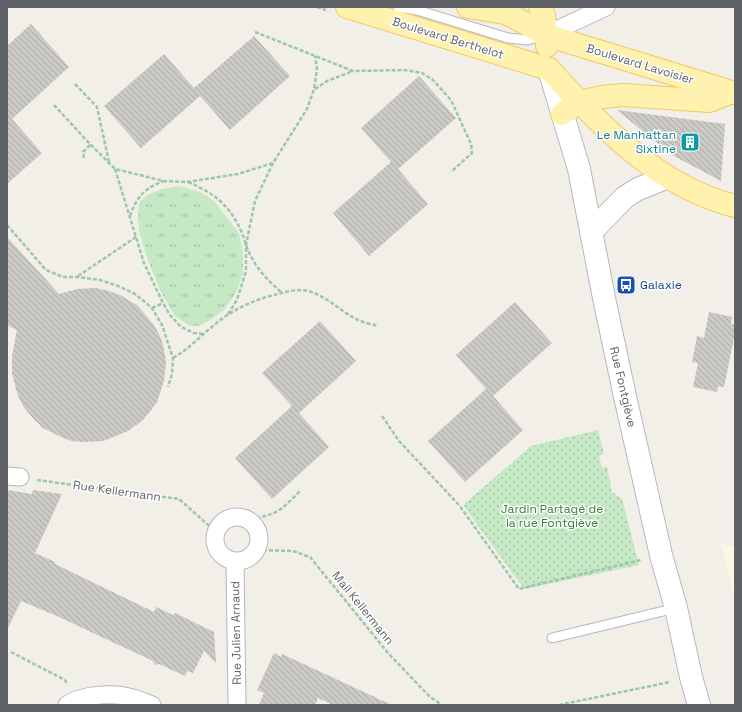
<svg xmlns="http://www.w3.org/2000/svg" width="742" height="712" font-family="'Space Grotesk',sans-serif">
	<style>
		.commercial { fill: #fef7e0 }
		.grass { fill: url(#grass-tufts) }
		.garden { fill: url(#garden-dots) }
		.building { fill: url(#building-back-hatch) }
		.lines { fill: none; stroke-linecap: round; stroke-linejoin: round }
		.service-casing { stroke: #b5b8bc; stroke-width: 11 }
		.minor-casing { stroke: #b5b8bc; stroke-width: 19 }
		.secondary-casing { stroke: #b6babf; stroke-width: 24 }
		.primary-casing { stroke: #f2c960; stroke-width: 24 }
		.path { stroke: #9cc7a9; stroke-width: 2.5; stroke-dasharray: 4 2; stroke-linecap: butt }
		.service { stroke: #fff; stroke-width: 9 }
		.minor { stroke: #fff; stroke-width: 17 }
		.secondary { stroke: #fff; stroke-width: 22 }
		.primary { stroke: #fff2af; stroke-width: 22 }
		.labels { text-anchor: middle; stroke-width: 3; stroke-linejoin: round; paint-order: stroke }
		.street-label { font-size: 12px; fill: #5f6368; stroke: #fff }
		.culture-label { font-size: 12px; fill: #0d838f; stroke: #fff; text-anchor: end }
		.transit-label { font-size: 12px; fill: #164399; stroke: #fff; text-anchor: start }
		.park-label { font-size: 12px; fill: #348238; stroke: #fff }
	</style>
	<defs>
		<pattern id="grass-tufts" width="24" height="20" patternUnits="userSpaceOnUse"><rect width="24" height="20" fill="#c5e8c5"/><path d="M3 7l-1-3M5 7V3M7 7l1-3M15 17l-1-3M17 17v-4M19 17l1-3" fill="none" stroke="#a3c0a4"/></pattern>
		<pattern id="garden-dots" width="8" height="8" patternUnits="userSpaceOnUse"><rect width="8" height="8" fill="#c5e8c5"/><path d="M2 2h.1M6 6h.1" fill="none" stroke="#a3c0a4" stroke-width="1.8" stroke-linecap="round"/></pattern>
		<pattern id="building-back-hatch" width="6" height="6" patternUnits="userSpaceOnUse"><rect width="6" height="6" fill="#cccac5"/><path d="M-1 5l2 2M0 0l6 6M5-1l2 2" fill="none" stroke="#a9a8a4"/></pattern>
	</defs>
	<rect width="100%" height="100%" fill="#f1efe8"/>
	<path class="commercial" d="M721,544L735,547V600Z"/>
	<path class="grass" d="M179,186L200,192L214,201L239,233L243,252V273L237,291L224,310L209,321L198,326H189L174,315L160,290L147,258L139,231L138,214L139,203L147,195L162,189Z"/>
	<path class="garden" d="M598,430L604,454L599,456L602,468L607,466L612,492L622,499L639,565L524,589L463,505L531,446Z"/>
	<path class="building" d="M31,24L69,67L12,119L42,153L7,184V46Z
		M254,36L290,76L230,130L200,96L141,148L104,106L164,54L194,88Z
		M419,76L456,118L398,169L428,204L369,256L333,213L391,162L361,128Z
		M617,110L725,124L721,181L672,155Z
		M7,237L59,294L77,289L96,288L109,291L120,295L137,305L154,325L161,338L164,350L166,362L164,381L157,402L152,409L142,421L128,431L103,441L83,442L72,441L63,438L43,428L31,416L23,406L18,396L12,374V356L17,330L7,325Z
		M515,302L552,343L493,396L523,430L465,482L428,441L486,389L456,355Z
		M709,312L732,317L731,324L735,325V333L724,387L718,386L717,392L693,387L698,363L692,362L697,336L704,338Z
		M320,321L356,361L299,413L329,447L272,499L235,458L292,406L262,373Z
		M7,490L32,494L33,490L62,494L35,553L55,562V564L154,612L156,607L173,615L175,613L214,632L216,663L204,651L193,673L187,671L185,676L159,664L155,665L153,661L59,617L21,601L7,630Z
		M274,653L281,657L282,654L392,705H333L318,698L315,705H259L264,693L257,690Z"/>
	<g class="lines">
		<defs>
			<path id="service" d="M398,7L417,10L508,38L527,40L542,36
				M552,638L676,608"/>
			<path id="minor" d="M546,35L606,7
				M7,476L20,477
				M215 539a22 22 0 1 1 44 0a22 22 0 1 1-44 0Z
				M235,562L237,705
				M67,705C80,696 101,694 116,695C126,695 143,701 152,705"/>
			<path id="secondary" d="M549,69L579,169L605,303L626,401L661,555L676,608L691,677L699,705
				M591,232L625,197L638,189L668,177"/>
			<path id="primary" d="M347,7L549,69
				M468,7L505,13L514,17L546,35L735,93
				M540,7L544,16L547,46
				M549,69C601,126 658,187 735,206
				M562,114L579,102L602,97L623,95L709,101L732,92"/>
		</defs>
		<use href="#service" class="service-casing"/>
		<use href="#minor" class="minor-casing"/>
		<use href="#secondary" class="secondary-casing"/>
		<use href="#primary" class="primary-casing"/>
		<path class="path" d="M317,7L326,10
			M255,32L353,71L405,70L422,73L433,80L451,100L471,144L472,153L451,172
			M75,84L97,107L109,162
			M315,89L327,81L353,71
			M54,105L89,143L115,169L164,181L187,182L238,174L273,163
			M84,158L83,152L91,144
			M115,169L144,263L163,303L170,315L181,327L194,333L204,334
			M188,182C214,193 230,205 242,233C245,241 247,250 252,258C259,272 271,283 282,293
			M130,216C137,197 144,188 164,181
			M7,225L46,270L63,277H78L100,280L118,286L135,294L152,308L162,325L173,358L172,374L168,387
			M78,276L136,237
			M152,308L163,303
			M228,314L237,300L246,271V245L255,201L273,163L307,109L314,89L317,69L315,56
			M173,358C189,349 199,337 213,326C231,310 255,299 278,294C287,291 298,289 308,291C327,296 341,312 358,320C364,323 372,324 378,326
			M382,416L399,441L459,505L519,589L641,560
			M37,480L179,499L215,531
			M252,523C261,515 266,517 276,512C285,507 293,498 301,490
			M257,550L293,551L310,557L388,653L430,697L442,705
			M11,652L65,680L67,684
			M559,705L670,682"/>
		<use href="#service" class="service"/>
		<use href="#minor" class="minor"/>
		<use href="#secondary" class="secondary"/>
		<use href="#primary" class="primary"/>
	</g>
	<defs>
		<symbol id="building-square" viewBox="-11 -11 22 22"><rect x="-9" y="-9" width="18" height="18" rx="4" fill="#0f9aa8" stroke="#fff"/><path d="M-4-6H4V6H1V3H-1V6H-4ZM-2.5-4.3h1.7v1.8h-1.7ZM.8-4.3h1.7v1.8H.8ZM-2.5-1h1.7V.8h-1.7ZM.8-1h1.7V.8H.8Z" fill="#fff"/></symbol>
		<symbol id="bus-square" viewBox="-11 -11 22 22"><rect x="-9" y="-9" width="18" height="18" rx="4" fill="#1a4fb4" stroke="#fff"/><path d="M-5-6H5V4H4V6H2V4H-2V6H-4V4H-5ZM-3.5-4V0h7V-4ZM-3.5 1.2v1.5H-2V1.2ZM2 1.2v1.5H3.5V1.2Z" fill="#fff"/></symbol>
	</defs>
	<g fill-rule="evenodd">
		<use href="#building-square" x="679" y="131" width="22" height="22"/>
		<use href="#bus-square" x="615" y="274" width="22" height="22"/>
	</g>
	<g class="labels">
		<g class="street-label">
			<text transform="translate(448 38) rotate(17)" y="4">Boulevard Berthelot</text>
			<text transform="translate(640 64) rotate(17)" y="4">Boulevard Lavoisier</text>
			<text transform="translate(623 387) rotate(77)" y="4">Rue Fontgiève</text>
			<text transform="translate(117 491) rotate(8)" y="4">Rue Kellermann</text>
			<text transform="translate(363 608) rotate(51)" y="4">Mail Kellermann</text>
			<text transform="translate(236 633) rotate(-91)" y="4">Rue Julien Arnaud</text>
		</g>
		<g class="culture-label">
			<text x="676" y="139">Le Manhattan<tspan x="676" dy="14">Sixtine</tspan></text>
		</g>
		<g class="transit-label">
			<text x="640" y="289">Galaxie</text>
		</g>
		<g class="park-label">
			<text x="552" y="513">Jardin Partagé de<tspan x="552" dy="14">la rue Fontgiève</tspan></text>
		</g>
	</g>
	<rect width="742" height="712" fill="none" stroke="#5f6368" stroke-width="16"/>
</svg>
